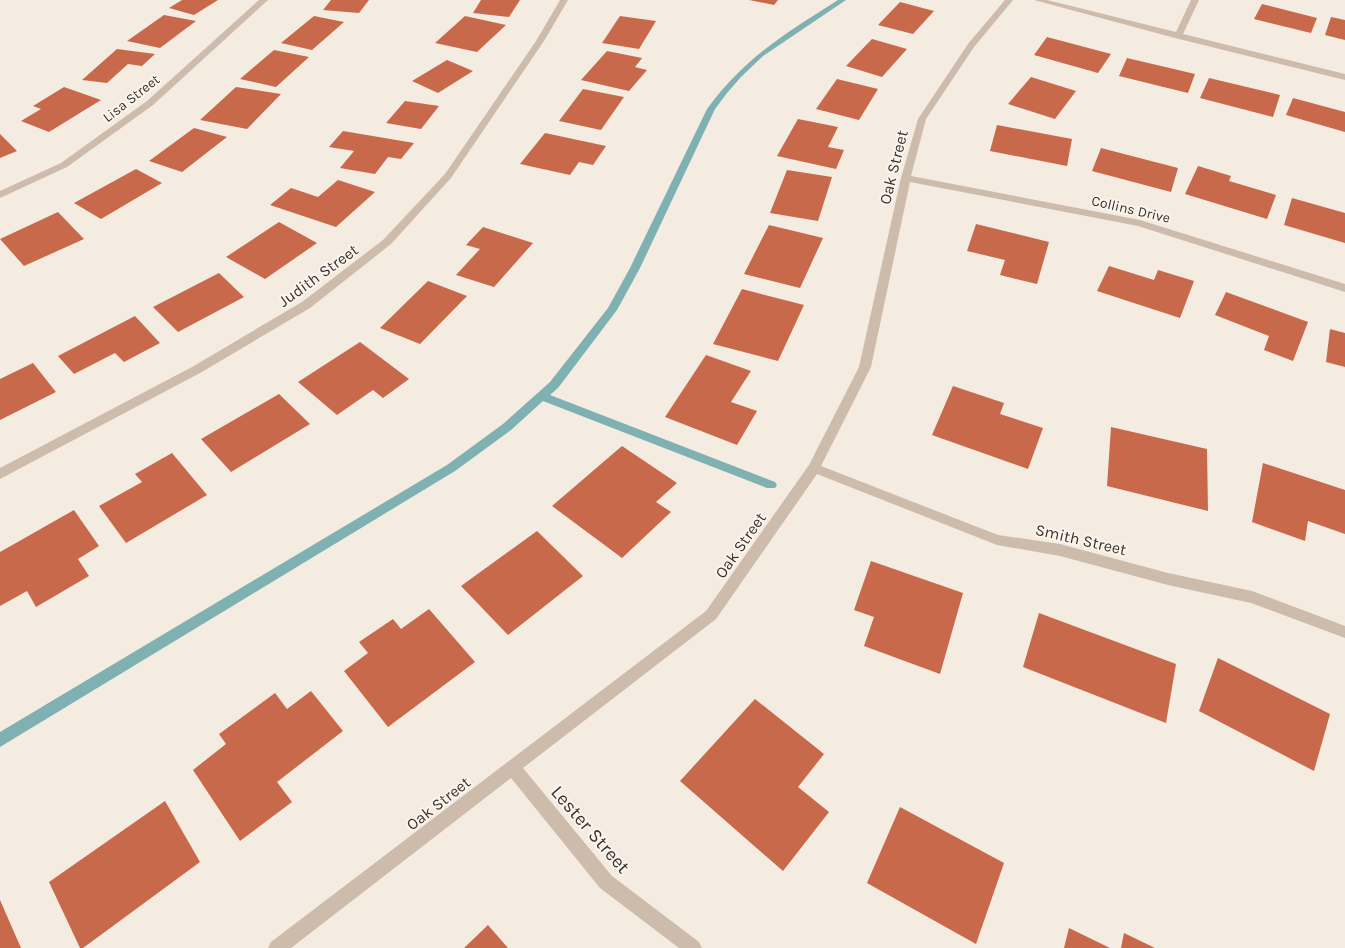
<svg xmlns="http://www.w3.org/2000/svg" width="1345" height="948" font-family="Karla,sans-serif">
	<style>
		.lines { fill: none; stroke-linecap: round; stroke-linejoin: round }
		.stream { fill: #7fb0b2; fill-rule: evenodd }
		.building { fill: #c8694b }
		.minor { fill: #cdbbac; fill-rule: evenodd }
		.labels { text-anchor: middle; stroke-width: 4; stroke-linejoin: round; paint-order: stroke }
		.far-street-label { font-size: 14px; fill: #3b302b; stroke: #fbf5ee }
		.street-label { font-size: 16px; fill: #3b302b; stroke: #fbf5ee }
		.near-street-label { font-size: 19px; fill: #3b302b; stroke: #fbf5ee }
	</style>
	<rect width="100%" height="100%" fill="#f4ebe1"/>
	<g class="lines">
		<path class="stream" d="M838,0H846L763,56L741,77L727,93L715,109L640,268L617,310L558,388L550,395L775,482L777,485L775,488H767L543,401L511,430L455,471L0,747V732L447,465L503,424L550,382L608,308L630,268L707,109C745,57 785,34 838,0Z"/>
	</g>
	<path class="building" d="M182,0H218L194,15L169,8Z
		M331,0H369L359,13L323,10Z
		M481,0H520L509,17L473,13Z
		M749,0H778L774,5Z
		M900,2L934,11L913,34L878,25Z
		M1262,4L1317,18L1311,33L1254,19Z
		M164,15L196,21L160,48L127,41Z
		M314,16L344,22L312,50L281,43Z
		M465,16L506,25L477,52L435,43Z
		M620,16L656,21L639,49L602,43Z
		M1331,17L1345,20V40L1325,35Z
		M1047,37L1111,54L1098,73L1034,55Z
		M872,39L907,49L882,77L846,66Z
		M117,49L155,54L142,66L128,64L107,83L82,80Z
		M274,50L309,57L276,87L240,79Z
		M607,51L642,58L635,67L647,70L629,91L581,80Z
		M1127,58L1195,74L1188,93L1119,76Z
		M447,60L473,71L438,93L412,81Z
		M1031,77L1076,91L1055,119L1008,104Z
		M1209,78L1280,95L1273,117L1200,98Z
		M837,79L878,89L859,120L816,109Z
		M64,87L101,100L49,132L21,121L41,109L33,106Z
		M236,87L281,94L247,129L200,120Z
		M583,89L624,97L601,130L559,121Z
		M1293,98L1345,112V132L1286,115Z
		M405,101L439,106L421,129L386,123Z
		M798,119L838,127L828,147L844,150L836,169L777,156Z
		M997,125L1072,139L1067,166L990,151Z
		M194,128L227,137L182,172L149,161Z
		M343,131L414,143L401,159L388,157L375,174L340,168L354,151L329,147Z
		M545,133L606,146L593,165L579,162L570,175L520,164Z
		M0,134L17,151L0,158Z
		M1101,148L1178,168L1171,192L1092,171Z
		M1198,166L1231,176L1229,181L1276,195L1267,219L1185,194Z
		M136,169L162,183L101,219L74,203Z
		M787,170L832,177L818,221L770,213Z
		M338,180L375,192L336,227L270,205L291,188L318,197Z
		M1292,198L1345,213V243L1284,225Z
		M58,212L84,239L24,266L0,239Z
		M279,222L317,243L265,279L226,257Z
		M976,224L1049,242L1037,284L1000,275L1005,260L967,251Z
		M769,225L823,238L800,288L744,274Z
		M483,227L533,243L494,287L456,275L480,249L466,245Z
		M1109,266L1154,280L1158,270L1194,281L1180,318L1097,291Z
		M219,273L244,297L178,332L153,307Z
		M428,281L467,296L420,344L380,328Z
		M742,289L804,305L778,361L713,344Z
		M1226,292L1308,322L1293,361L1264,350L1269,336L1215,315Z
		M135,316L160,343L124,362L115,353L74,374L58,356Z
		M1330,329L1345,333V367L1326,362Z
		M360,342L409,379L383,398L373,390L337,415L298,382Z
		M706,355L751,371L731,402L757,411L737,445L665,417Z
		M33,363L56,392L0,420V379Z
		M953,386L1004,403L1000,414L1043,428L1028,469L932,435Z
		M279,394L310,424L231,472L201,439Z
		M1111,427L1207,449L1208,511L1107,486Z
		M622,446L677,483L656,502L671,512L622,558L552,506Z
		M172,453L207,495L126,543L99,506L142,482L135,474Z
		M1263,463L1345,490V534L1308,521L1305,541L1252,522Z
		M74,510L99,546L78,559L89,576L36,607L27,591L0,606V552Z
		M537,531L583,576L508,635L461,586Z
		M871,561L963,593L940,674L864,646L874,617L854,610Z
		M429,609L475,662L388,727L344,671L368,653L359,642L393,619L401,629Z
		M1039,613L1176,664L1166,723L1023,667Z
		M1218,658L1330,714L1314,771L1199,711Z
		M311,691L343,731L277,782L292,802L240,841L193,770L226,744L219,734L275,693L287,709Z
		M755,699L824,754L798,787L829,812L783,871L680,781Z
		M165,801L200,862L83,948H80L49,882Z
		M900,807L1004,863L976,944L867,883Z
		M0,900L21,948H0Z
		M488,925L508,948H464Z
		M1069,928L1110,948H1064Z
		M1124,933L1155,948H1121Z"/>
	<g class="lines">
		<path class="minor" d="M259,0H268L153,105L67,167L0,198V191L61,163L147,101Z
			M560,0H568L544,41L451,178L391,244L310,308L200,373L0,479V468L192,367L302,302L383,240L445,174L536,41Z
			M1005,0H1013L974,47L926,119L911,176L1140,220L1345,284V292L1138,226L910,182L871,367L821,466L998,535L1060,544L1168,573L1252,591L1345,626V638L1251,603L1168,585L1060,556L997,545L817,474L716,619L523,768L612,876L699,942L702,948H679L600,888L511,778L291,948H268L271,942L706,611L809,465L859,367L901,178L918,119L968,44Z
			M1034,0H1047L1176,32L1191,0H1199L1183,34L1345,74V80L1175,38Z"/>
	</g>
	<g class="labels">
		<g class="far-street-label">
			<text transform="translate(131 98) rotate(-38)" y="5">Lisa Street</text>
			<text transform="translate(1131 209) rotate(13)" y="5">Collins Drive</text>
		</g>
		<g class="street-label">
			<text transform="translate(893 167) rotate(-76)" y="6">Oak Street</text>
			<text transform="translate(318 275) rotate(-36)" y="6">Judith Street</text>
			<text transform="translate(1081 539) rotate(13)" y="6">Smith Street</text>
			<text transform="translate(740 545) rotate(-55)" y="6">Oak Street</text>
			<text transform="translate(438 803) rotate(-38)" y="6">Oak Street</text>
		</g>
		<g class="near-street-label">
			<text transform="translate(591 829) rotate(49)" y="7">Lester Street</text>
		</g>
	</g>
</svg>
